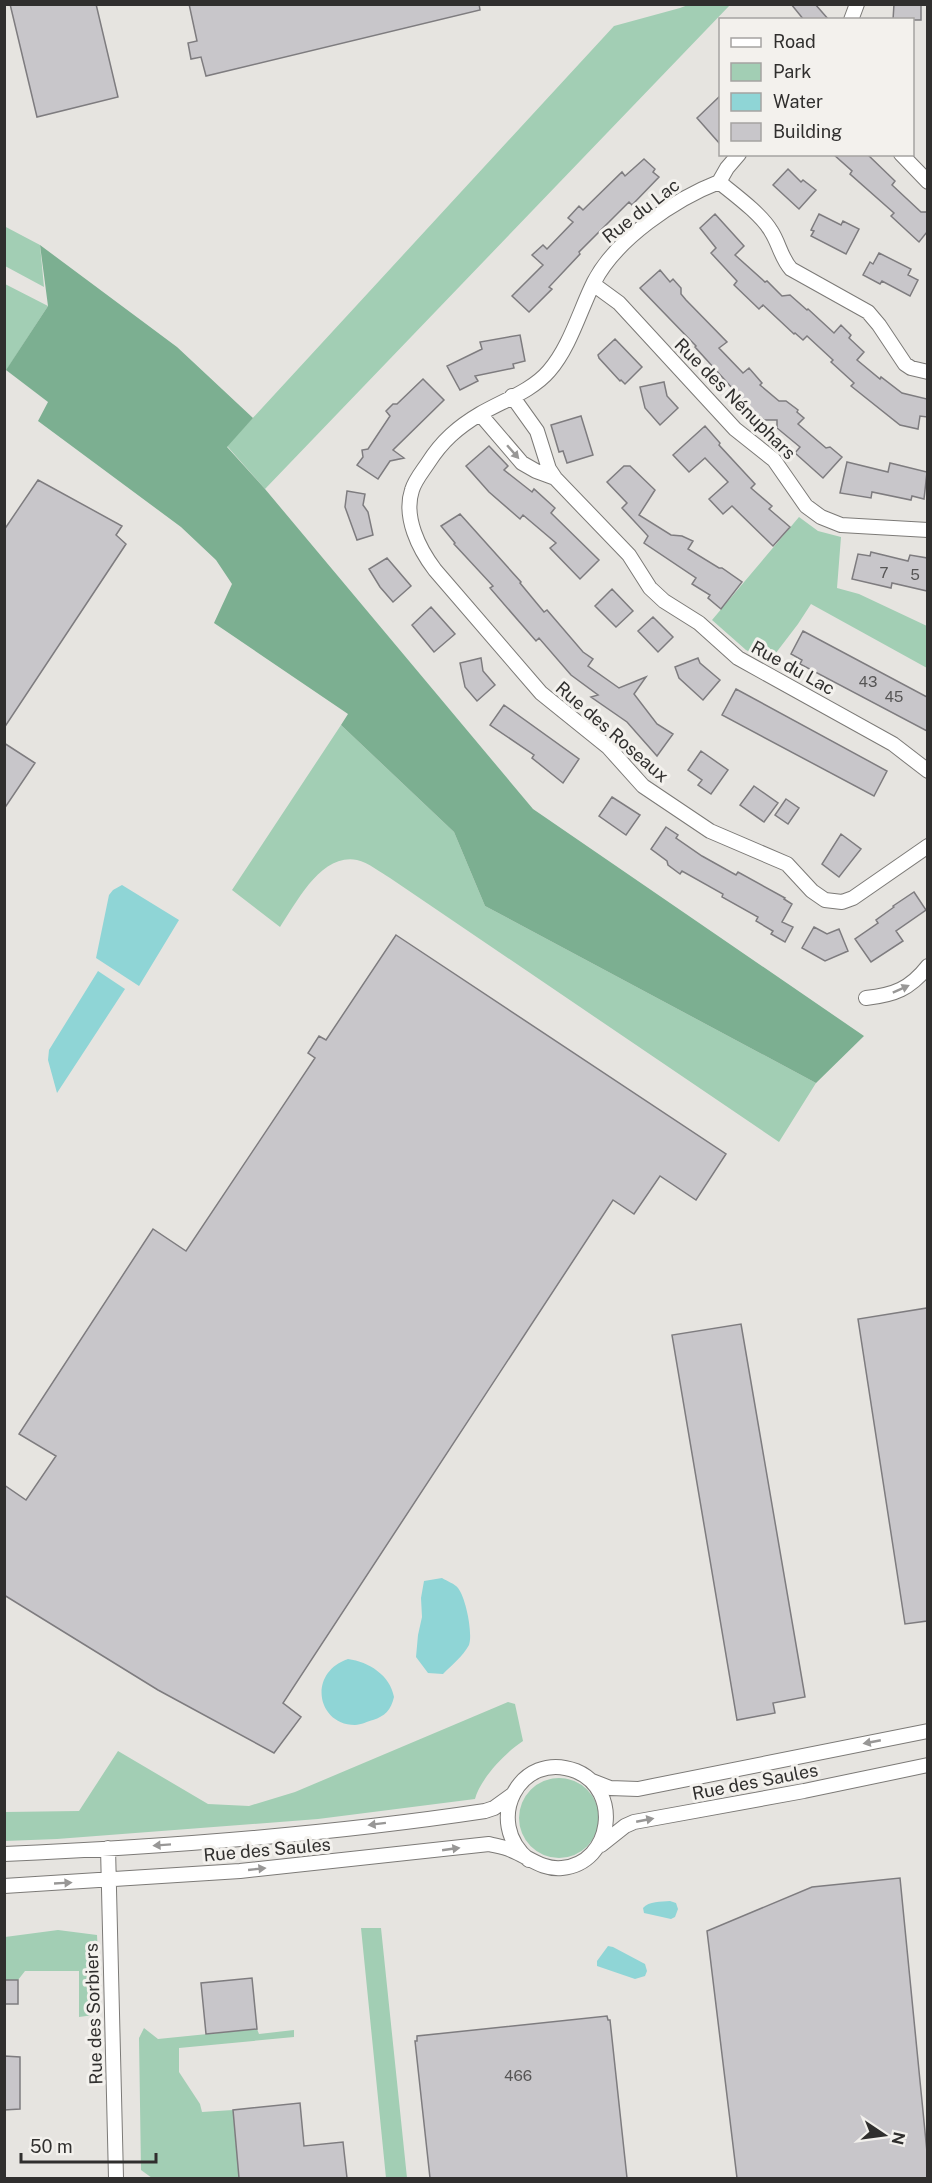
<svg xmlns="http://www.w3.org/2000/svg" width="932" height="2183" font-family="'Public Sans',sans-serif">
	<style>
		.green { fill: #a2ceb4 }
		.forest { fill: #7caf91 }
		.water { fill: #8fd5d6 }
		.building { fill: #c8c6ca; stroke: #7e7c7f; stroke-width: 1.5 }
		.lines { fill: none; stroke-linecap: round; stroke-linejoin: round }
		.street-casing { stroke: #7c7a77; stroke-width: 16 }
		.street { stroke: #fff; stroke-width: 14 }
		.oneway { fill: #989796 }
		.labels { text-anchor: middle; stroke-width: 6; stroke-linejoin: round; paint-order: stroke }
		.number-label { font-size: 15px; fill: #565555 }
		.street-label { font-size: 18px; fill: #302f2e; stroke: #f3f1ed }
	</style>
	<rect width="100%" height="100%" fill="#e6e4e0"/>
	<path class="green" d="M688,5H730L265,489L227,446L614,26L680,8Z
		M4,226L40,245L44,287L5,266Z
		M5,284L48,306L5,372Z
		M799,517L818,531L841,537L837,588L859,594L927,626V668L811,604L798,624L769,662L746,650L712,620Z
		M341,725L454,832L485,906L816,1083L779,1142L390,878C381,873 368,862 357,860C321,853 297,902 280,927L232,890Z
		M508,1702L515,1704L523,1741C506,1752 480,1779 475,1799L318,1819L57,1839L5,1841V1812L79,1811L118,1751L208,1804L249,1806L295,1792Z
		M519 1818a40 40 0 1 1 80 0a40 40 0 1 1-80 0Z
		M361,1928H381L407,2178H386Z
		M58,1930L97,1935L101,2014L79,2017V1971H25L18,1980H5V1937Z
		M144,2028L158,2039L257,2029L259,2034L294,2030V2037L179,2048V2072L200,2104L202,2112L233,2110L239,2178H152L141,2170L139,2038Z"/>
	<path class="forest" d="M40,245L177,347L253,418L227,447L265,489L533,809L864,1036L816,1083L485,906L454,832L341,725L348,714L214,623L232,584L216,560L181,527L38,421L48,402L6,370L48,306Z"/>
	<path class="water" d="M122,885L179,920L139,986L96,958L109,895L113,890Z
		M98,971L125,989L57,1093L48,1060L49,1050Z
		M442,1578C447,1581 455,1584 458,1588C466,1598 473,1634 469,1645C463,1656 452,1665 443,1674L428,1673L416,1657L418,1635L422,1617L421,1598L424,1581Z
		M348,1659C369,1662 390,1675 394,1697C391,1710 385,1716 373,1720C368,1721 361,1725 355,1725C317,1725 307,1673 348,1659Z
		M670,1901L676,1903L678,1909L675,1917L671,1919L644,1913L643,1908C649,1901 661,1902 670,1901Z
		M608,1946L613,1947L645,1964L647,1971L645,1976L635,1979L597,1966V1961Z"/>
	<path class="building" d="M10,4H96L118,97L37,117Z
		M189,4H479L480,10L206,76L201,57L191,59L188,43L197,41Z
		M791,4H815L829,20H804Z
		M894,4H921V20H893Z
		M720,96V144L697,118Z
		M833,154H867L895,181L892,185L921,212H927V232L919,242L891,216L894,213L850,174L852,171Z
		M644,159L655,169L653,172L659,177L632,205L629,202L579,252L580,254L549,287L552,289L529,312L512,296L543,265L532,255L543,245L547,249L573,222L568,218L579,206L583,210L622,172L625,176Z
		M788,169L801,182L803,180L816,190L799,209L773,185Z
		M715,214L744,246L735,255L765,282L767,281L782,296L790,295L807,310L808,309L834,333L841,325L851,335L849,338L864,352L857,360L880,379L881,377L902,393L927,399V417L920,416L918,429L900,425L851,386L854,383L831,362L833,360L807,336L803,340L795,333L794,334L763,305L759,309L734,285L737,281L711,253L716,248L700,228Z
		M819,214L841,225L843,221L859,229L846,254L811,236L814,231L811,230Z
		M879,253L911,269L908,275L918,280L910,296L882,281L880,284L863,275L870,262L873,264Z
		M660,270L670,282L673,279L681,288V294L686,300L727,342L719,348L743,373L749,368L762,383L760,385L779,401H786L798,410L797,412L804,418L798,424L826,448L830,447L842,457L823,478L795,453L800,447L777,428V420H764L752,410L695,347L696,346L640,288Z
		M520,335L525,361L513,364L514,368L475,376L478,381L460,390L447,366L482,349L480,342Z
		M615,339L642,367L625,384L621,380L620,381L599,358L598,355Z
		M423,379L444,400L393,450L404,458L390,461L378,479L357,465L363,457L362,450L368,449L390,416L386,411L393,404H397Z
		M664,382L667,396L678,408L660,425L645,408L640,387Z
		M581,416L593,455L567,463L563,451L559,452L551,425Z
		M705,426L720,443L719,445L755,484L751,488L772,506L769,509L790,527L773,546L732,506L723,514L709,499L728,482L705,458L689,472L673,455Z
		M489,446L508,466L504,470L532,492L534,489L555,508L551,513L599,560L580,579L550,548L556,543L523,515L520,519L489,492L466,466Z
		M847,462L888,472L890,463L927,472L924,499L912,496L911,500L872,492L871,498L840,493Z
		M624,466H630L655,490L639,515L671,535L682,536L693,541L688,549L719,568H722L742,582L721,609L708,598L710,595L692,584L696,578L644,543L648,536L622,508L627,503L607,482Z
		M38,480L122,526L116,535L126,544L4,728V530Z
		M347,491L365,494L363,505L368,512L373,535L357,540L345,507Z
		M460,514L521,582L520,583L544,612L547,610L583,652L593,659L588,666L619,688L646,677L634,694L657,724L673,734L657,756L627,722L591,697L598,695L571,675L539,638L536,641L490,588L493,586L454,544L455,543L441,526Z
		M871,552L908,561L910,555L927,558V591L892,583L891,588L852,579L858,554L870,556Z
		M387,558L411,586L393,602L380,587L369,569Z
		M612,589L633,611L616,627L595,606Z
		M431,607L455,634L434,652L412,625Z
		M653,617L673,637L658,652L638,631Z
		M803,631L927,697V731L800,664L802,660L791,654Z
		M481,658L483,671L495,685L477,701L465,687L460,663Z
		M698,658L700,663L720,680L703,700L679,678L675,667Z
		M736,689L887,771L874,796L722,715Z
		M504,705L579,759L563,783L532,758L534,755L490,725Z
		M4,743L35,763L4,809Z
		M701,751L728,770L711,794L698,785L702,780L688,770Z
		M754,786L778,803L764,822L740,805Z
		M612,797L640,815L626,835L599,816Z
		M786,799L799,808L788,824L775,815Z
		M666,827L678,835L676,838L702,856L736,875L738,872L785,898L784,899L792,904L782,922L793,927L785,942L771,934L773,931L756,921L758,917L722,897L723,894L682,871L680,874L668,865L667,861L651,849Z
		M841,834L861,849L839,877L822,864Z
		M914,892L926,910L896,931L903,941L871,962L855,939L878,923L876,920L894,907L893,906Z
		M814,927L827,934L839,929L848,951L825,961L802,948Z
		M396,935L726,1154L696,1200L660,1176L634,1214L613,1200L283,1703L301,1717L274,1753L158,1690L4,1595V1485L26,1500L56,1456L19,1434L153,1229L186,1251L315,1058L308,1053L319,1036L326,1040Z
		M927,1308V1621L905,1624L858,1319Z
		M741,1324L805,1697L773,1703L775,1713L737,1720L672,1335Z
		M900,1878L927,2152V2178H737L707,1931L812,1887Z
		M252,1978L257,2029L206,2034L201,1983Z
		M4,1980H18V2004H4Z
		M607,2016L608,2020H610L627,2178H430L415,2041H417V2036Z
		M4,2056L20,2057V2109L4,2110Z
		M300,2103L304,2146L343,2142L347,2178H239L233,2110Z"/>
	<g class="lines">
		<defs>
			<path id="street" d="M851,20L857,4
				M901,154L928,182
				M719,182C675,199 616,239 594,282C580,310 570,347 549,371C532,391 502,401 480,414C458,427 442,441 428,463C422,472 415,480 412,490C403,517 419,549 435,570L541,693L608,747L643,786L710,831L787,864L812,891L825,900L842,902L853,898L928,846
				M719,182C735,195 761,214 771,231C779,243 781,258 791,269L868,312L879,325L905,364L911,368L928,372
				M719,182L727,168L739,154
				M593,284L619,303L735,429L774,460L806,506L821,517L841,525L928,530
				M512,396L537,431L549,469L555,478L629,555L650,588L664,601L699,623L738,658L893,744L928,771
				M480,414L522,463L536,471L555,478
				M866,998C894,995 910,989 928,966
				M592,1781L610,1788L638,1789L928,1731
				M601,1845L625,1826L634,1822L804,1791L928,1765
				M108,1848L116,2178
				M4,1854C165,1847 326,1835 485,1811L494,1808L512,1795
				M4,1886L240,1871L489,1844C497,1846 504,1847 511,1850C529,1857 542,1870 562,1868C613,1863 622,1790 576,1771C520,1749 482,1822 529,1860"/>
		</defs>
		<use href="#street" class="street-casing"/>
		<use href="#street" class="street"/>
	</g>
	<defs><path id="oneway-solid" d="M-6-.8H1V-3.2L6.5 0L1 3.2V.8H-6Z" transform="scale(1.5)"/></defs>
	<g class="oneway">
		<use href="#oneway-solid" transform="translate(513 452) rotate(49)"/>
		<use href="#oneway-solid" transform="translate(901 989) rotate(-24)"/>
		<use href="#oneway-solid" transform="translate(872 1742) rotate(169)"/>
		<use href="#oneway-solid" transform="translate(645 1820) rotate(-11)"/>
		<use href="#oneway-solid" transform="translate(377 1824) rotate(173)"/>
		<use href="#oneway-solid" transform="translate(162 1845) rotate(176)"/>
		<use href="#oneway-solid" transform="translate(451 1849) rotate(-8)"/>
		<use href="#oneway-solid" transform="translate(257 1869) rotate(-6)"/>
		<use href="#oneway-solid" transform="translate(63 1883) rotate(-3)"/>
	</g>
	<g class="labels">
		<g class="number-label">
			<text x="884" y="578">7</text>
			<text x="915" y="580">5</text>
			<text x="868" y="687">43</text>
			<text x="894" y="702">45</text>
			<text x="518" y="2081">466</text>
		</g>
		<g class="street-label">
			<text transform="translate(641 211) rotate(-38)" y="6">Rue du Lac</text>
			<text transform="translate(735 399) rotate(45)" y="6">Rue des Nénuphars</text>
			<text transform="translate(793 668) rotate(29)" y="6">Rue du Lac</text>
			<text transform="translate(612 732) rotate(41)" y="6">Rue des Roseaux</text>
			<text transform="translate(755 1782) rotate(-11)" y="6">Rue des Saules</text>
			<text transform="translate(267 1850) rotate(-5)" y="6">Rue des Saules</text>
			<text transform="translate(94 2014) rotate(-92)" y="6">Rue des Sorbiers</text>
		</g>
	</g>
	<rect width="932" height="2183" fill="none" stroke="#302f2e" stroke-width="12"/>
	<rect x="719" y="18" width="195" height="138" fill="#f3f1ed" stroke="#a5a3a1" stroke-width="1.5"/>
	<rect x="731" y="38" width="30" height="9" fill="#ffffff" stroke="#a5a3a1" stroke-width="1.5"/>
	<text x="773" y="48" font-size="18" fill="#302f2e">Road</text>
	<rect x="731" y="63" width="30" height="18" fill="#a2ceb4" stroke="#a5a3a1" stroke-width="1.5"/>
	<text x="773" y="78" font-size="18" fill="#302f2e">Park</text>
	<rect x="731" y="93" width="30" height="18" fill="#8fd5d6" stroke="#a5a3a1" stroke-width="1.5"/>
	<text x="773" y="108" font-size="18" fill="#302f2e">Water</text>
	<rect x="731" y="123" width="30" height="18" fill="#c8c6ca" stroke="#a5a3a1" stroke-width="1.5"/>
	<text x="773" y="138" font-size="18" fill="#302f2e">Building</text>
	<g transform="translate(884 2135) rotate(103)" stroke="#f3f1ed" stroke-width="4.5" paint-order="stroke">
	<path d="M0-4.5L10 22L0 15L-10 22Z" fill="#302f2e"/>
	<text y="-9" font-size="16" font-weight="bold" text-anchor="middle" fill="#302f2e">N</text>
	</g>
	<path d="M21 2153v9h135v-9" fill="none" stroke="#302f2e" stroke-width="3"/>
	<text x="30" y="2153" font-size="18" fill="#302f2e" stroke="#f3f1ed" stroke-width="4.5" paint-order="stroke">50 m</text>
</svg>
